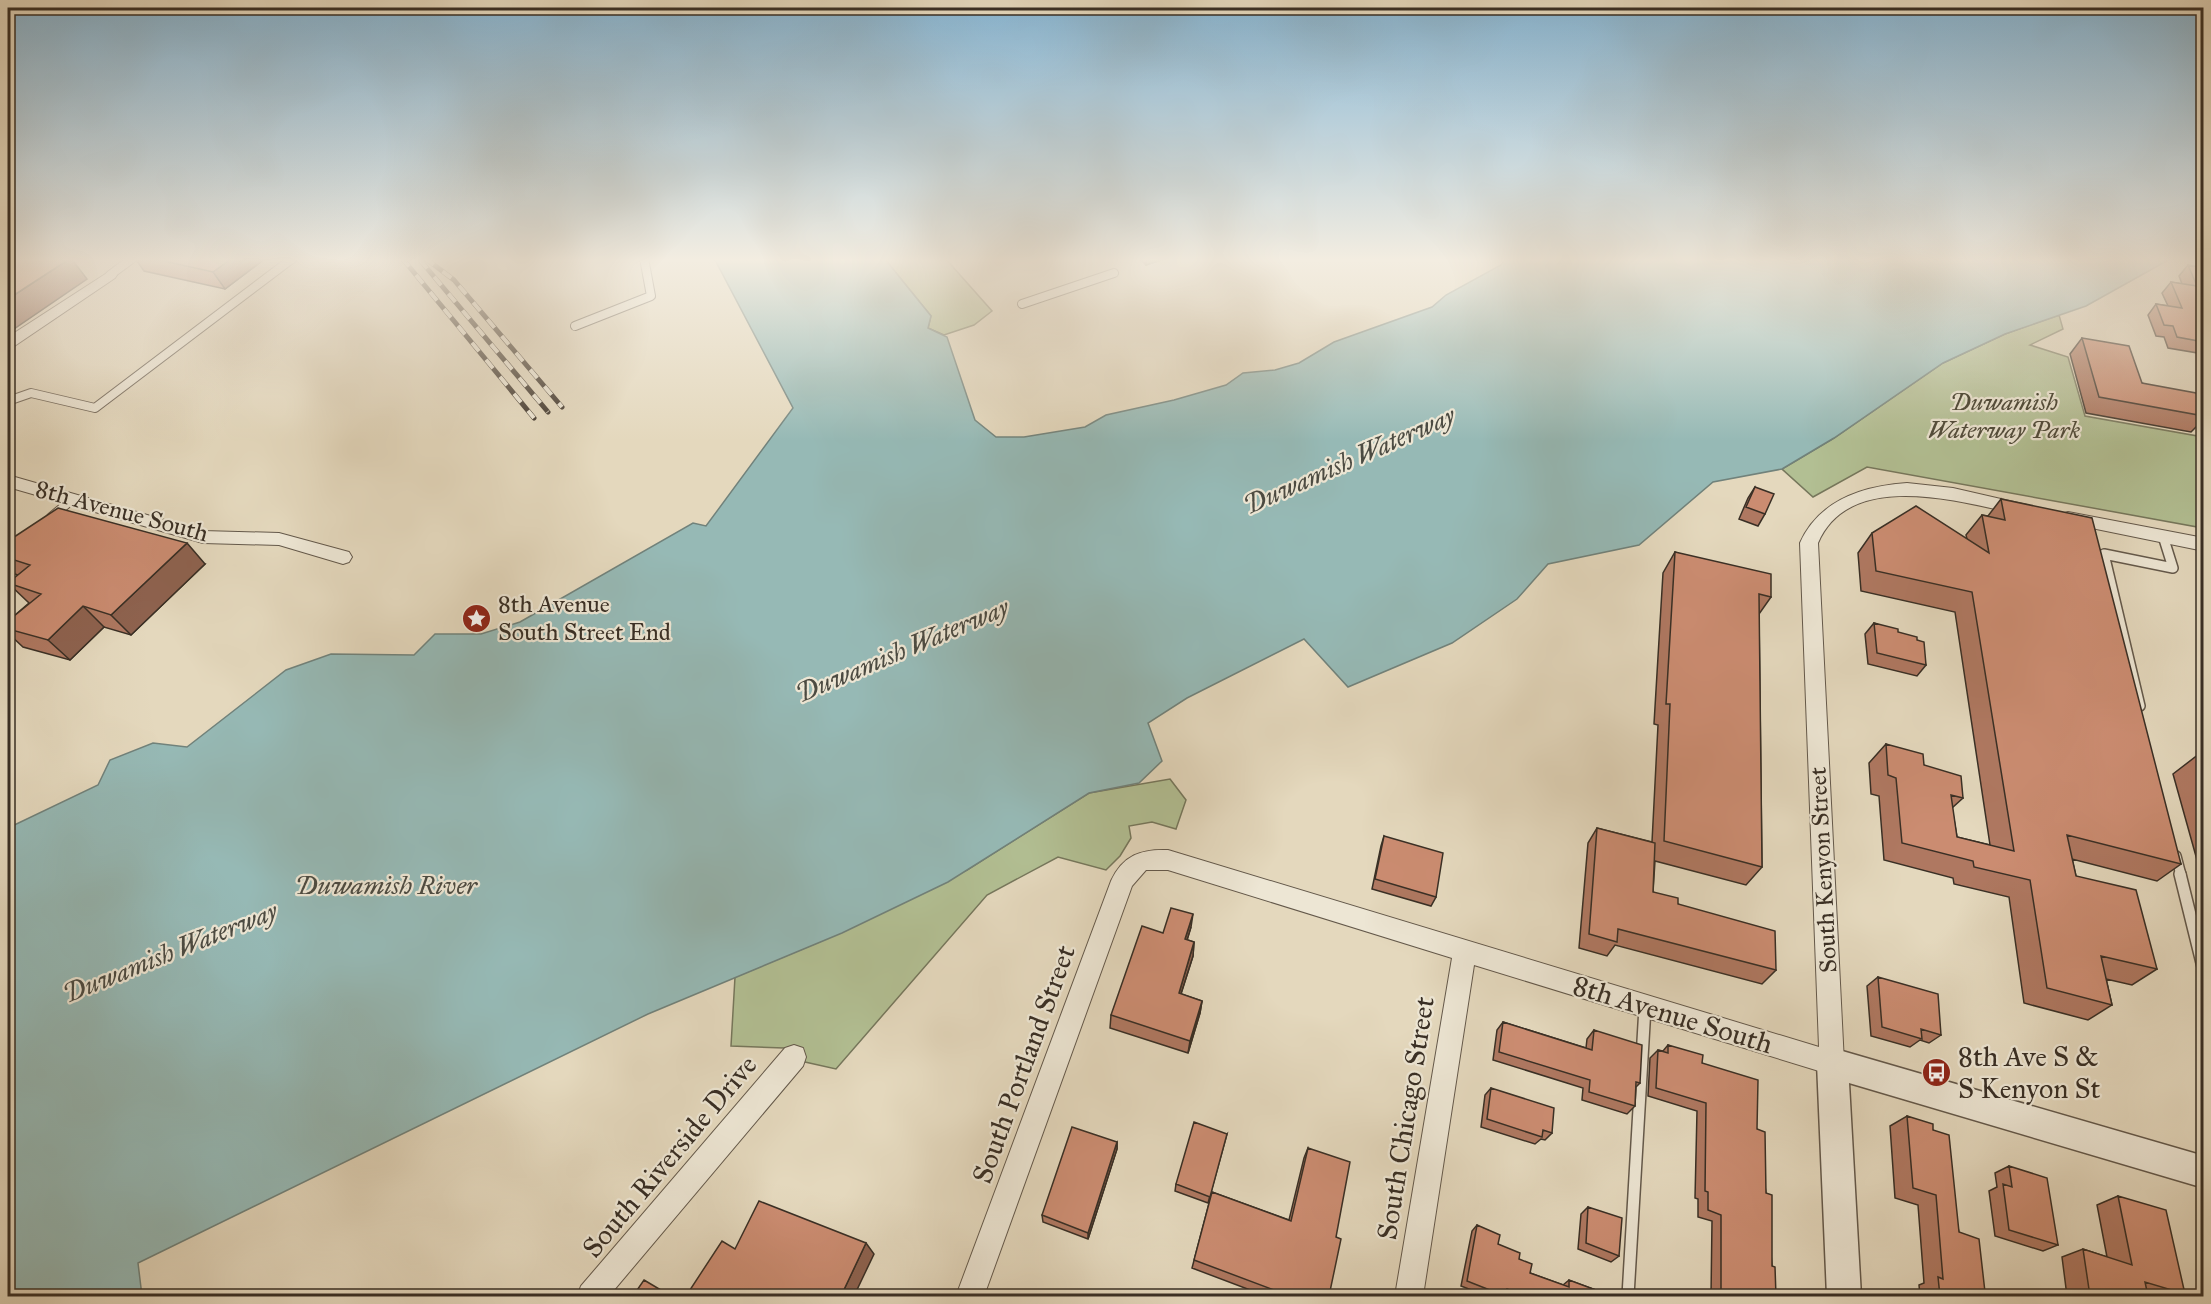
<svg xmlns="http://www.w3.org/2000/svg" width="2211" height="1304" font-family="'IM FELL Great Primer',serif">
	<style>
		.green { fill: #b2bf93; stroke: #76775c; stroke-width: 1.5 }
		.water { fill: #96b9b5; stroke: #71827b; stroke-width: 1.5 }
		.lines { fill: none; stroke-linecap: round; stroke-linejoin: round }
		.service-far2-casing { stroke: #64594b; stroke-width: 10 }
		.service-far1-casing { stroke: #64594b; stroke-width: 12 }
		.service-casing { stroke: #64594b; stroke-width: 14 }
		.minor-casing { stroke: #64594b; stroke-width: 2 }
		.tertiary-casing { stroke: #64594b; stroke-width: 3 }
		.service-far2 { stroke: #ede6d4; stroke-width: 8 }
		.service-far1 { stroke: #ede6d4; stroke-width: 9 }
		.service { stroke: #ede6d4; stroke-width: 11 }
		.minor { fill: #ede6d4; fill-rule: evenodd }
		.tertiary { fill: #ede6d4; fill-rule: evenodd }
		.rail-casing { stroke: #392f25; stroke-width: 5 }
		.rail { stroke: #ede6d4; stroke-width: 4; stroke-dasharray: 11; stroke-linecap: butt }
		.wall { fill: #af7861; stroke: #392f25; stroke-width: 1.5 }
		.shaded-wall { fill: #8e624f; stroke: #392f25; stroke-width: 1.5 }
		.building { fill: #cb8c71; stroke: #392f25; stroke-width: 1.5 }
		.labels { text-anchor: middle; stroke-width: 4.5; stroke-linejoin: round; paint-order: stroke }
		.park-label { font-size: 24px; font-style: italic; fill: #514c3b; stroke: #ede6d4 }
		.street-label { font-size: 24px; fill: #392f25; stroke: #ede6d4 }
		.poi-label { font-size: 24px; fill: #392f25; stroke: #ede6d4; text-anchor: start }
		.water-label { font-size: 26px; font-style: italic; fill: #4c4b42; stroke: #ede6d4 }
		.near-street-label { font-size: 28px; fill: #392f25; stroke: #ede6d4 }
		.near-poi-label { font-size: 28px; fill: #392f25; stroke: #ede6d4; text-anchor: start }
	</style>
	<rect width="100%" height="100%" fill="#e4d8bd"/>
	<filter id="stains"><feTurbulence type="fractalNoise" baseFrequency=".00333" numOctaves="4"/><feColorMatrix values="0 0 0 0 .2 0 0 0 0 .09 0 0 0 0 .02 0 0 0 .5 -.17"/></filter>
	<radialGradient id="worn" r=".72"><stop offset=".6" stop-color="#630" stop-opacity="0"/><stop offset="1" stop-color="#630" stop-opacity=".3"/></radialGradient>
	<path class="green" d="M884,258H945L992,311L974,325L944,335L928,328L931,316Z
		M2059,315L2063,329L2030,345L2068,357L2085,416L2203,437V528L1867,467L1813,497L1782,469L1834,438L1943,363L2005,334Z
		M1170,779L1186,800L1176,829L1152,822L1129,826L1131,838L1120,856L1106,870L1058,857L987,895L836,1069L805,1062L784,1048L731,1046L735,977L819,942L967,870L1089,793Z"/>
	<path class="water" d="M714,258H884L931,316L928,328L947,337L975,420L996,437H1024L1085,427L1106,415L1174,400L1226,385L1243,373L1275,370L1299,363L1334,342L1432,307L1446,295L1501,265L1506,258H2172L2086,306L2005,334L1943,363L1834,438L1782,469L1713,482L1639,545L1548,564L1517,599L1452,643L1348,687L1304,639L1187,698L1148,723L1162,761L1139,783L1089,793L948,882L842,933L648,1014L138,1263L142,1296H8V828L98,785L110,760L153,743L187,747L286,670L331,654L414,655L435,634H481L520,622L693,523L706,526L793,408Z"/>
	<g class="lines">
		<defs>
			<path id="service-far2" d="M110,275L133,258
				M1022,304L1114,273
				M575,326L651,296L644,258
				M8,401L31,393L95,408L293,258
				M51,517L73,499"/>
			<path id="service-far1" d="M2140,706L2104,554L2173,568L2163,536
				M2176,856L2181,875"/>
			<path id="service" d="M2180,874L2204,971
				M1628,1296L1645,1007"/>
			<path id="minor" d="M110,271L115,272L117,275L115,278L13,347L8,349V337Z
				M8,475L203,531L279,533L349,552L352,557L349,562L343,564L279,545L203,543L8,487Z
				M1907,483L1953,488L2027,505L2030,509L2027,513L2021,515C1962,502 1850,468 1818,543L1844,1063L1841,1072L1832,1075L1474,965L1423,1296H1395L1452,958L1168,870H1146L1132,886L984,1296H956L1111,881C1123,855 1141,849 1168,850L1819,1047L1800,543C1819,500 1863,486 1907,483Z
				M2068,512L2204,538V551L2062,522L2059,518L2062,514Z
				M794,1045L803,1048L806,1057L803,1066L609,1296H577L581,1286L785,1048Z"/>
			<path id="tertiary" d="M1832,1048L2204,1156V1188L1849,1083L1861,1296H1827L1817,1063L1821,1052Z"/>
		</defs>
		<use href="#service-far2" class="service-far2-casing"/>
		<use href="#service-far1" class="service-far1-casing"/>
		<use href="#service" class="service-casing"/>
		<use href="#minor" class="minor-casing"/>
		<use href="#tertiary" class="tertiary-casing"/>
		<use href="#service-far2" class="service-far2"/>
		<use href="#service-far1" class="service-far1"/>
		<use href="#service" class="service"/>
		<use href="#minor" class="minor"/>
		<use href="#tertiary" class="tertiary"/>
		<defs>
			<path id="rail" d="M402,258L534,418
				M425,258L454,280L562,407
				M420,260L548,412"/>
		</defs>
		<use href="#rail" class="rail-casing"/>
		<use href="#rail" class="rail"/>
	</g>
	<path class="wall" d="M135,258H266L225,289L144,271Z
		M1139,258H1167L1146,265Z
		M2188,265L2204,268V354L2168,348L2164,337L2156,336L2148,315L2156,304L2168,306L2162,293L2171,282L2182,284L2179,276Z
		M2082,338L2142,383L2204,412V419L2191,432L2086,413L2070,354Z
		M1755,487L1765,514L1758,526L1739,519L1748,498Z
		M2001,499L2181,864L2157,881L2072,859L2076,876L2157,969L2132,985L2106,979L2112,1005L2088,1020L2024,1003L2009,897L1954,884L1953,878L1884,860L1879,796L1871,794L1869,763L1886,744L1924,765L1963,798L1952,808L1957,837L1990,845L1955,612L1861,591L1858,553L1872,533L1967,539L1966,535L1982,515L1988,516Z
		M8,541L205,564L131,635L104,627L70,660L23,647L8,633V621L29,603L8,583L18,575L12,573L8,569Z
		M1675,552L1771,597L1759,614L1762,867L1746,885L1655,861L1653,892L1678,904L1776,970L1762,984L1615,945L1607,956L1579,948L1588,843L1597,828L1652,842L1658,725L1654,724L1663,573Z
		M1874,623L1917,640L1926,665L1917,676L1868,664L1865,634Z
		M2199,754H2204V885L2173,774Z
		M1384,836L1436,897L1431,906L1372,889L1381,846Z
		M1191,927L1187,940L1194,942L1193,956L1181,994L1202,1001L1200,1013L1188,1053L1110,1028L1111,1015Z
		M1878,977L1941,1035L1929,1043L1920,1040L1910,1047L1871,1036L1867,986Z
		M1503,1022L1586,1048L1587,1039L1594,1030L1640,1083L1636,1087L1635,1106L1627,1114L1582,1100L1583,1088L1493,1060L1497,1030Z
		M1668,1045L1702,1063L1757,1129L1766,1193L1772,1266L1776,1296H1711L1712,1221L1698,1217V1199L1695,1198L1697,1111L1648,1096L1650,1058L1658,1050L1663,1051Z
		M1491,1088L1552,1133L1545,1140L1541,1139L1535,1144L1481,1127L1485,1095Z
		M1907,1116L1933,1130L1959,1232L1985,1292L2001,1296H1920L1919,1285L1924,1283L1918,1205L1895,1198L1890,1126Z
		M1227,1134L1208,1203L1175,1191L1176,1184Z
		M1117,1142V1149L1088,1239L1043,1222L1042,1215Z
		M1308,1148L1336,1237L1329,1296H1266L1192,1268L1212,1192L1289,1220L1304,1158Z
		M2009,1166L2058,1245L2043,1251L1995,1236L1989,1191L1997,1187L1995,1173Z
		M2118,1196L2185,1294L2176,1296H2067L2062,1257L2083,1249L2107,1257L2097,1205Z
		M1588,1207L1619,1256L1611,1262L1578,1249L1581,1214Z
		M1477,1225L1498,1244L1519,1259L1530,1273L1563,1285L1569,1280L1612,1296H1487L1461,1286L1472,1231Z"/>
	<path class="shaded-wall" d="M71,258L87,279L8,333V299Z
		M232,258H266L225,289L213,272Z
		M1146,258H1167L1146,265Z
		M187,543L205,564L131,635L111,615Z
		M83,606L104,627L70,660L48,640Z
		M1193,914L1191,927L1183,953L1185,939Z
		M1194,942L1193,956L1177,1006L1179,993Z
		M1202,1001L1200,1013L1188,1053L1190,1041Z
		M1117,1142V1149L1088,1239V1233Z
		M866,1243L874,1254L854,1296H841Z"/>
	<path class="building" d="M8,258H71L8,299Z
		M150,258H232L213,272Z
		M2188,265L2204,268V342L2177,337L2173,326L2164,325L2156,304L2182,308L2171,282L2197,286Z
		M2082,338L2129,346L2142,383L2196,393L2204,412V416L2099,397Z
		M1755,487L1774,494L1765,514L1746,507Z
		M2001,499L2092,518L2181,864L2067,835L2076,876L2136,890L2157,969L2101,956L2112,1005L2047,988L2030,880L1974,867L1973,861L1902,843L1896,778L1888,775L1886,744L1923,754L1924,765L1961,776L1963,798L1951,795L1957,837L2014,851L1972,592L1876,571L1872,533L1916,506L1989,553L1982,515L2005,520Z
		M58,508L187,543L111,615L83,606L48,640L8,629V621L41,594L8,583L30,565L8,558V541Z
		M1675,552L1771,574V597L1759,594L1762,867L1664,841L1670,704H1666Z
		M1874,623L1898,629V632L1917,637V640L1924,642L1926,665L1877,653Z
		M2199,754H2204V768Z
		M1597,828L1655,843L1653,892L1678,898V904L1775,931L1776,970L1618,929L1617,942L1589,934Z
		M1384,836L1443,853L1436,897L1375,879Z
		M1171,908L1193,914L1185,939L1194,942L1179,993L1202,1001L1190,1041L1111,1015L1142,926L1163,933Z
		M1878,977L1938,994L1941,1035L1921,1029L1922,1039L1882,1027Z
		M1503,1022L1592,1050L1594,1030L1642,1045L1640,1083L1636,1082L1635,1106L1589,1092L1590,1080L1499,1052Z
		M1668,1045L1703,1055L1702,1063L1758,1080L1757,1129L1765,1132L1766,1193L1772,1195V1266L1775,1267L1776,1296H1721V1215L1708,1210V1192L1705,1191L1706,1103L1656,1088L1658,1050L1668,1053Z
		M1491,1088L1554,1108L1552,1133L1543,1130L1542,1137L1487,1119Z
		M1907,1116L1933,1124V1130L1949,1135L1959,1232L1979,1239L1985,1292L2001,1296H1940L1938,1277L1943,1279L1936,1195L1913,1188Z
		M1194,1122L1227,1134L1210,1197L1176,1184Z
		M1072,1127L1117,1142L1088,1233L1042,1215Z
		M1308,1148L1350,1162L1336,1237L1341,1239L1329,1296H1290L1194,1260L1212,1192L1291,1221Z
		M2009,1166L2047,1178L2058,1245L2009,1230L2003,1184L2012,1187Z
		M2118,1196L2166,1210L2185,1294L2145,1282L2148,1296H2090L2083,1249L2132,1265Z
		M759,1201L866,1243L841,1296H686L722,1241L735,1249Z
		M1588,1207L1622,1218L1619,1256L1586,1243Z
		M1477,1225L1500,1235L1498,1244L1520,1253L1519,1259L1532,1264L1530,1273L1569,1287V1280L1612,1296H1527L1507,1289L1505,1296L1467,1281Z
		M644,1280L671,1296H633Z"/>
	<linearGradient id="sky" x2="0" y2="1"><stop stop-color="#87b6d4"/><stop offset="0.59" stop-color="#f3ede1"/><stop offset="1" stop-color="#f3ede1" stop-opacity="0"/></linearGradient>
	<rect width="2211" height="441" fill="url(#sky)"/>
	<defs>
		<symbol id="sight-disc" viewBox="-11 -11 22 22"><circle r="9.5" fill="#8f2418" stroke="#ede6d4"/><path d="M0-6L1.8-2.2L6-1.7L2.9 1.2L3.7 5.4L0 3.3L-3.7 5.4L-2.9 1.2L-6-1.7L-1.8-2.2Z" fill="#fff"/></symbol>
		<symbol id="bus-disc" viewBox="-11 -11 22 22"><circle r="9.5" fill="#8f2418" stroke="#ede6d4"/><path d="M-5-6H5V4H4V6H2V4H-2V6H-4V4H-5ZM-3.5-4V0h7V-4ZM-3.5 1.2v1.5H-2V1.2ZM2 1.2v1.5H3.5V1.2Z" fill="#fff"/></symbol>
	</defs>
	<g fill-rule="evenodd">
		<use href="#sight-disc" x="460" y="602" width="33" height="33"/>
		<use href="#bus-disc" x="1920" y="1056" width="33" height="33"/>
	</g>
	<g class="labels">
		<g class="park-label">
			<text x="2004" y="410">Duwamish<tspan x="2004" dy="28">Waterway Park</tspan></text>
		</g>
		<g class="street-label">
			<text transform="translate(122 511) rotate(15)" y="8">8th Avenue South</text>
			<text transform="translate(1823 870) rotate(-93)" y="8">South Kenyon Street</text>
		</g>
		<g class="poi-label">
			<text x="498" y="612">8th Avenue<tspan x="498" dy="28">South Street End</tspan></text>
		</g>
		<g class="water-label">
			<text transform="translate(1349 460) rotate(-24)" y="9">Duwamish Waterway</text>
			<text transform="translate(902 650) rotate(-23)" y="9">Duwamish Waterway</text>
			<text x="386" y="894">Duwamish River</text>
			<text transform="translate(170 952) rotate(-22)" y="9">Duwamish Waterway</text>
		</g>
		<g class="near-street-label">
			<text transform="translate(1673 1014) rotate(17)" y="10">8th Avenue South</text>
			<text transform="translate(1023 1064) rotate(-70)" y="10">South Portland Street</text>
			<text transform="translate(1405 1118) rotate(-81)" y="10">South Chicago Street</text>
			<text transform="translate(669 1156) rotate(-50)" y="10">South Riverside Drive</text>
		</g>
		<g class="near-poi-label">
			<text x="1958" y="1066">8th Ave S &amp;<tspan x="1958" dy="32">S Kenyon St</tspan></text>
		</g>
	</g>
	<rect width="2211" height="1304" fill="none" stroke="#e4d8bd" stroke-width="30"/>
	<rect x="9" y="9" width="2193" height="1286" fill="none" stroke="#392f25" stroke-width="3"/>
	<rect x="15" y="15" width="2181" height="1274" fill="none" stroke="#392f25" stroke-width="1.5"/>
	<rect width="100%" height="100%" filter="url(#stains)"/>
	<rect width="100%" height="100%" fill="url(#worn)"/>
</svg>
